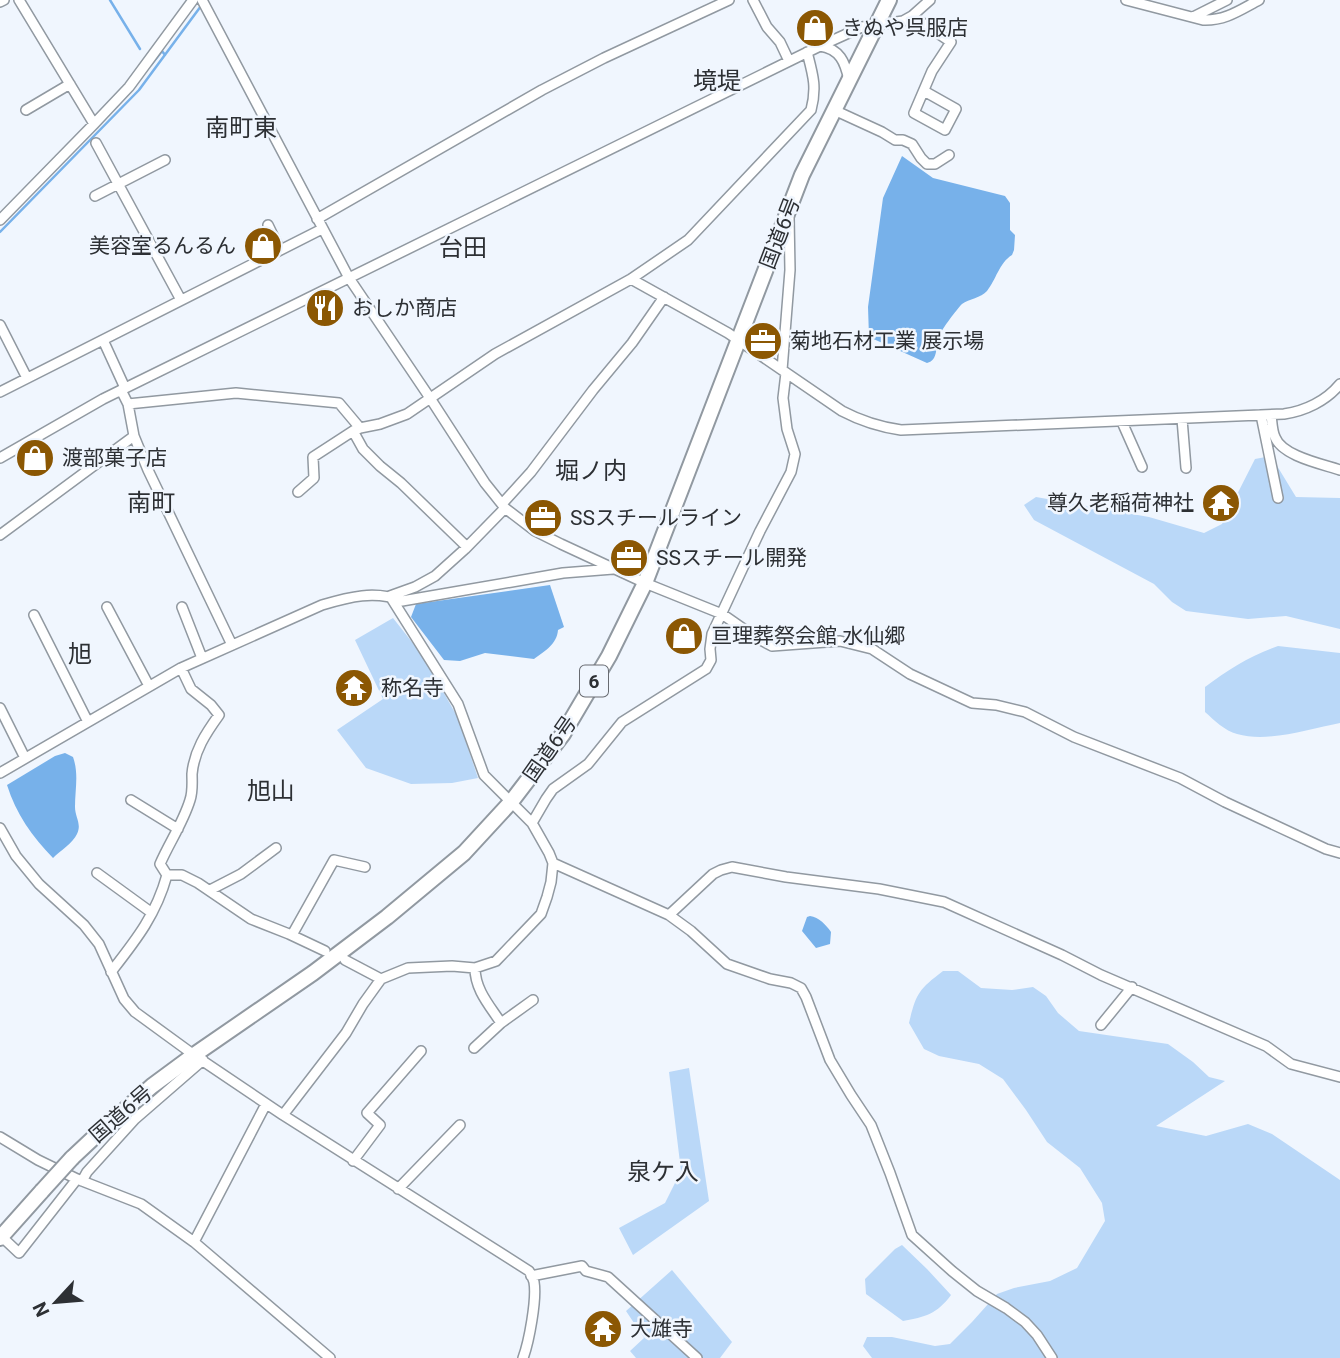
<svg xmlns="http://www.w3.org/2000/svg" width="1340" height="1358" font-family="Roboto,'Noto Sans JP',sans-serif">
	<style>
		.green { fill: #bad8f8 }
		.water { fill: #77b1ea }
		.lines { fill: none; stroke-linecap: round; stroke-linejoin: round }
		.stream { stroke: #77b1ea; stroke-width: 2.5 }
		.minor-casing { stroke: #9199a1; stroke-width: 12 }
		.highway-casing { stroke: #9199a1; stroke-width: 18 }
		.minor { stroke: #fff; stroke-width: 9 }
		.highway { stroke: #fff; stroke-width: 14 }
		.highway-bridge-casing { stroke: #9199a1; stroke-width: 18; stroke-linecap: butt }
		.highway-bridge { stroke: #fff; stroke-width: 14 }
		.labels { text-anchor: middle; stroke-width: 5; stroke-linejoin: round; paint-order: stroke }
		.shield { fill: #f0f6fe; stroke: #686b71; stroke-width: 2 }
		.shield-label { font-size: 19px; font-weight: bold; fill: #2d3034 }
		.poi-label { font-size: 21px; fill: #2d3034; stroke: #f0f6fe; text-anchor: start }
		.street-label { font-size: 21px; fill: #2d3034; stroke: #f0f6fe }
		.quarter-label { font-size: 24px; fill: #2d3034; stroke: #f0f6fe }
	</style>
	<rect width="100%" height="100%" fill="#f0f6fe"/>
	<path class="green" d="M1271,456L1296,497L1340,498V629L1286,616L1248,619L1186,611L1172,602L1154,584L1034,520L1024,505L1036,497L1149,517L1204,533L1222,524L1255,459Z
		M393,618L423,656L458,718L478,778L452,783L411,784L366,768L337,730L383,699L355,640Z
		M1278,646L1340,653V723C1309,729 1268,743 1237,734C1225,731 1214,720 1205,712V687C1229,669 1250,656 1278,646Z
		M943,971H958L981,988L1012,990L1033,987L1046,996L1058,1013L1079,1031L1168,1044L1193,1062L1209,1077L1225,1081L1156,1126L1206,1136L1248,1124L1272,1134L1340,1180V1358H872L863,1346L867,1337H892L935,1346L950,1344L972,1322L997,1294L1014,1288L1050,1281L1077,1268L1105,1221L1102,1203L1080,1168L1047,1142L1026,1110L1003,1079L979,1064L939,1056L924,1049L909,1023C916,994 918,990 943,971Z
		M689,1068L709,1201L633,1255L619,1228L665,1203L681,1171L669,1072Z
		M902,1245L927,1269L951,1295C937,1314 925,1317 903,1321L866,1294L865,1279L895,1249Z
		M672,1270L732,1342L720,1358H636L630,1351L644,1338L626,1311Z"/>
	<path class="water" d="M902,156L933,178L1005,196L1010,203V230L1015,235L1014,250L1012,255C999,263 996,280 987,291C981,298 969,299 962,304C957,309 942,329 939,336C935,346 939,360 927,363L869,337L868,307L883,198Z
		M550,585L564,627L558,630C557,644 545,651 534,659L485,653L460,661L444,660L411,617L416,604Z
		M65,753L73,757C79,774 75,789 75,807C75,817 82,824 77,834C73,843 60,851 53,858C32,836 16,814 7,785L55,756Z
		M810,916C819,917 826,925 831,932L830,944L816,948L802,931L807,917Z"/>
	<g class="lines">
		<path class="stream" d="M110,0L140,49
			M151,65L162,51L165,55
			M0,232L139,90L201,6"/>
		<defs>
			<path id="minor" d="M19,0L94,124
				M202,0L349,278L430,398L485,483L505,508L535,531L561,544L645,583L722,614L755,637L772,646L840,641L872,649L910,674L972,703L996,705L1025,712L1074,737L1180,778L1225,802L1326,849L1340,853
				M753,0L767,27L780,42L789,61
				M1126,0L1203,20C1225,21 1240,10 1259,0
				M0,2L4,0
				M912,16L951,42L932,71L914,113L945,130L956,109L924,91
				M1193,17L1227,0
				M820,46C840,49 845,62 849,80
				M26,110L70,84
				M834,110L882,132L895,140H903L912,144L921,158L927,164H935L949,155
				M96,143L181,300
				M95,196L165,160
				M317,219L542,90L604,58L729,0
				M0,220L94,124L129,87L193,0
				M268,225L280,250
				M631,279L728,333L842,411C861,421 880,427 901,430L1284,414C1305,411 1326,401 1340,384
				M0,325L27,378
				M103,340L125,388
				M782,370L790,270L789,217
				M121,390L128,404L134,436L148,470L232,645
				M0,392L322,229
				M128,404L236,393L339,403L360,428L380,424L407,414L495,354L631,279L688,240L811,110C817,87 813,75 807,52
				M1261,415L1278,498
				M1271,415C1272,422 1272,431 1275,437C1282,456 1322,464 1340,470
				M1182,419L1186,468
				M1122,422L1142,467
				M360,428L353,431L363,449L380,466L401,483L467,547
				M0,458L103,399L820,46L862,27L903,21L912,16L930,0
				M298,492L314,478L313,457L353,431
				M502,504L531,472L593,390L632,343L664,297
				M0,535L134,436
				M390,596L415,587L435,576L465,549L505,508
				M107,607L149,686
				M182,607L202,658
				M34,615L88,722
				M0,708L25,758
				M0,773L181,668L322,605C349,597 375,590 402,601L563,573L613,569
				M131,800L178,829
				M532,823L546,799L553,789L588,764L622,722L706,669L711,660L710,649L712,634L760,531L791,472L795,454L787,429L783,398L786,373
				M0,828L16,856L39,884L84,925L99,944L124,999L135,1012L194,1055L283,1115L529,1271C531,1275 533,1278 534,1282C537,1299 529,1342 523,1358
				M553,863L669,915L691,931L727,964L770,979L791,983L801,988L806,997L830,1060L851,1095L871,1125L890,1173L912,1235L952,1271L977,1291L1006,1308L1025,1322L1037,1335L1052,1358
				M97,873L152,913
				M167,875H182L198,883L251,919L289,934L325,951
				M210,890L241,874L276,848
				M669,915L713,874L721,870L732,867L786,877L879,889L944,902L1062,955L1101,975L1266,1046L1291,1064L1340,1077
				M292,935L334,860L365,867
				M345,960L381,979
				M475,968C475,990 490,1006 501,1023L533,1000
				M111,972C136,940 156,915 167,875L160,864C169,843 183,823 190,800C193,791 192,783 192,774C194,751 206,733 219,715L211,705L191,689L181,668
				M1101,1025L1132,987
				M474,1048L501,1023
				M283,1115L346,1033L363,1004L381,979L408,968L452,966L475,968L496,961L541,914L547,897L551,882L553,863L549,853L532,823L484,775L458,704L390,596
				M0,1137L38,1160L77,1179L141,1204L194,1242L330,1358
				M353,1161L380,1125L367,1113L421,1051
				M82,1181L87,1172L135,1119L203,1060
				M398,1189L460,1125
				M2,1237L19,1253L77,1179
				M194,1242L266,1104
				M531,1276L582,1266L586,1271L608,1277L697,1358"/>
			<path id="highway" d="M72,1158L104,1128L152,1086L194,1055L313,973L387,917L464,853L511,802L563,734L609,656L645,583L802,175L889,0
				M0,1238L42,1191"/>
		</defs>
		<use href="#minor" class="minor-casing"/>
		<use href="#highway" class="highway-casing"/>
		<use href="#minor" class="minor"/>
		<use href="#highway" class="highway"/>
		<defs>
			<path id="highway-bridge" d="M42,1191L72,1158"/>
		</defs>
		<use href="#highway-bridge" class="highway-bridge-casing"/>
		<use href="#highway-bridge" class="highway-bridge"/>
	</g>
	<defs>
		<symbol id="shop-disc" viewBox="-11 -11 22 22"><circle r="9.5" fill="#8b5703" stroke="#f0f6fe"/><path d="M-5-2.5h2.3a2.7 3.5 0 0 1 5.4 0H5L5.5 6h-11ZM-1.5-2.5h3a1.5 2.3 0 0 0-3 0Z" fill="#fff"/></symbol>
		<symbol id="restaurant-disc" viewBox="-11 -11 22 22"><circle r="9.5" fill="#8b5703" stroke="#f0f6fe"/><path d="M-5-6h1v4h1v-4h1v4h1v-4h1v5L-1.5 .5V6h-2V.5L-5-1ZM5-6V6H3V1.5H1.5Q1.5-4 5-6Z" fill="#fff"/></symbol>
		<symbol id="office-disc" viewBox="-11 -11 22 22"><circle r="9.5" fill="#8b5703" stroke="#f0f6fe"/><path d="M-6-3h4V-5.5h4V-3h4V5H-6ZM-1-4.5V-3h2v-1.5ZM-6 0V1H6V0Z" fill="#fff"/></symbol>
		<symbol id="temple-disc" viewBox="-11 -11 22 22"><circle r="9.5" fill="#8b5703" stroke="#f0f6fe"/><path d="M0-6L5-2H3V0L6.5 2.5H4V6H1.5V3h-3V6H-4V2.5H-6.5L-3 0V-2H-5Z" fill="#fff"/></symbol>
	</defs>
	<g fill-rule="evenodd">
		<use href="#shop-disc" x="793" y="6" width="44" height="44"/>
		<use href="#shop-disc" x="241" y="224" width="44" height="44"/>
		<use href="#restaurant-disc" x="303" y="286" width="44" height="44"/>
		<use href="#office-disc" x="741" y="319" width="44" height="44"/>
		<use href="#shop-disc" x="13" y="436" width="44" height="44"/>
		<use href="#temple-disc" x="1199" y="481" width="44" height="44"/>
		<use href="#office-disc" x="521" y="496" width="44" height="44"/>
		<use href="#office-disc" x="607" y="536" width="44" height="44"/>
		<use href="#shop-disc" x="662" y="614" width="44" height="44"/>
		<use href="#temple-disc" x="332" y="666" width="44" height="44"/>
		<use href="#temple-disc" x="581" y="1307" width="44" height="44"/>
	</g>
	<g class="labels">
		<rect class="shield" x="580" y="665.5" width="28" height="31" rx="5"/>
		<g class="shield-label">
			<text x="594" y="688">6</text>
		</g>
		<g class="poi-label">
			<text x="842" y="35">きぬや呉服店</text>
			<text x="236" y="253" text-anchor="end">美容室るんるん</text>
			<text x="352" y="315">おしか商店</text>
			<text x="790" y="348">菊地石材工業 展示場</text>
			<text x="62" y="465">渡部菓子店</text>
			<text x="1194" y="510" text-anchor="end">尊久老稲荷神社</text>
			<text x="570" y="525">SSスチールライン</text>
			<text x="656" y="565">SSスチール開発</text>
			<text x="711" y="643">亘理葬祭会館 水仙郷</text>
			<text x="381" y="695">称名寺</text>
			<text x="630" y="1336">大雄寺</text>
		</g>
		<g class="street-label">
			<text transform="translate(780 233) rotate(-69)" y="7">国道6号</text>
			<text transform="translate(550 749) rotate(-55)" y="7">国道6号</text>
			<text transform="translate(121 1114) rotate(-41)" y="7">国道6号</text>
		</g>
		<g class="quarter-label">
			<text x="717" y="89">境堤</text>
			<text x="241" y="136">南町東</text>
			<text x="463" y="256">台田</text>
			<text x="591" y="479">堀ノ内</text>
			<text x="151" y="511">南町</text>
			<text x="80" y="662">旭</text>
			<text x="271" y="799">旭山</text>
			<text x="663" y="1180">泉ケ入</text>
		</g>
	</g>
	<g transform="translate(56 1302) rotate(244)" stroke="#f0f6fe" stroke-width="5" paint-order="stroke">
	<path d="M0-5L12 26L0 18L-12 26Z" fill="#2d3034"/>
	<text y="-10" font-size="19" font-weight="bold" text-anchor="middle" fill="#2d3034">N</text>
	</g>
</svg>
